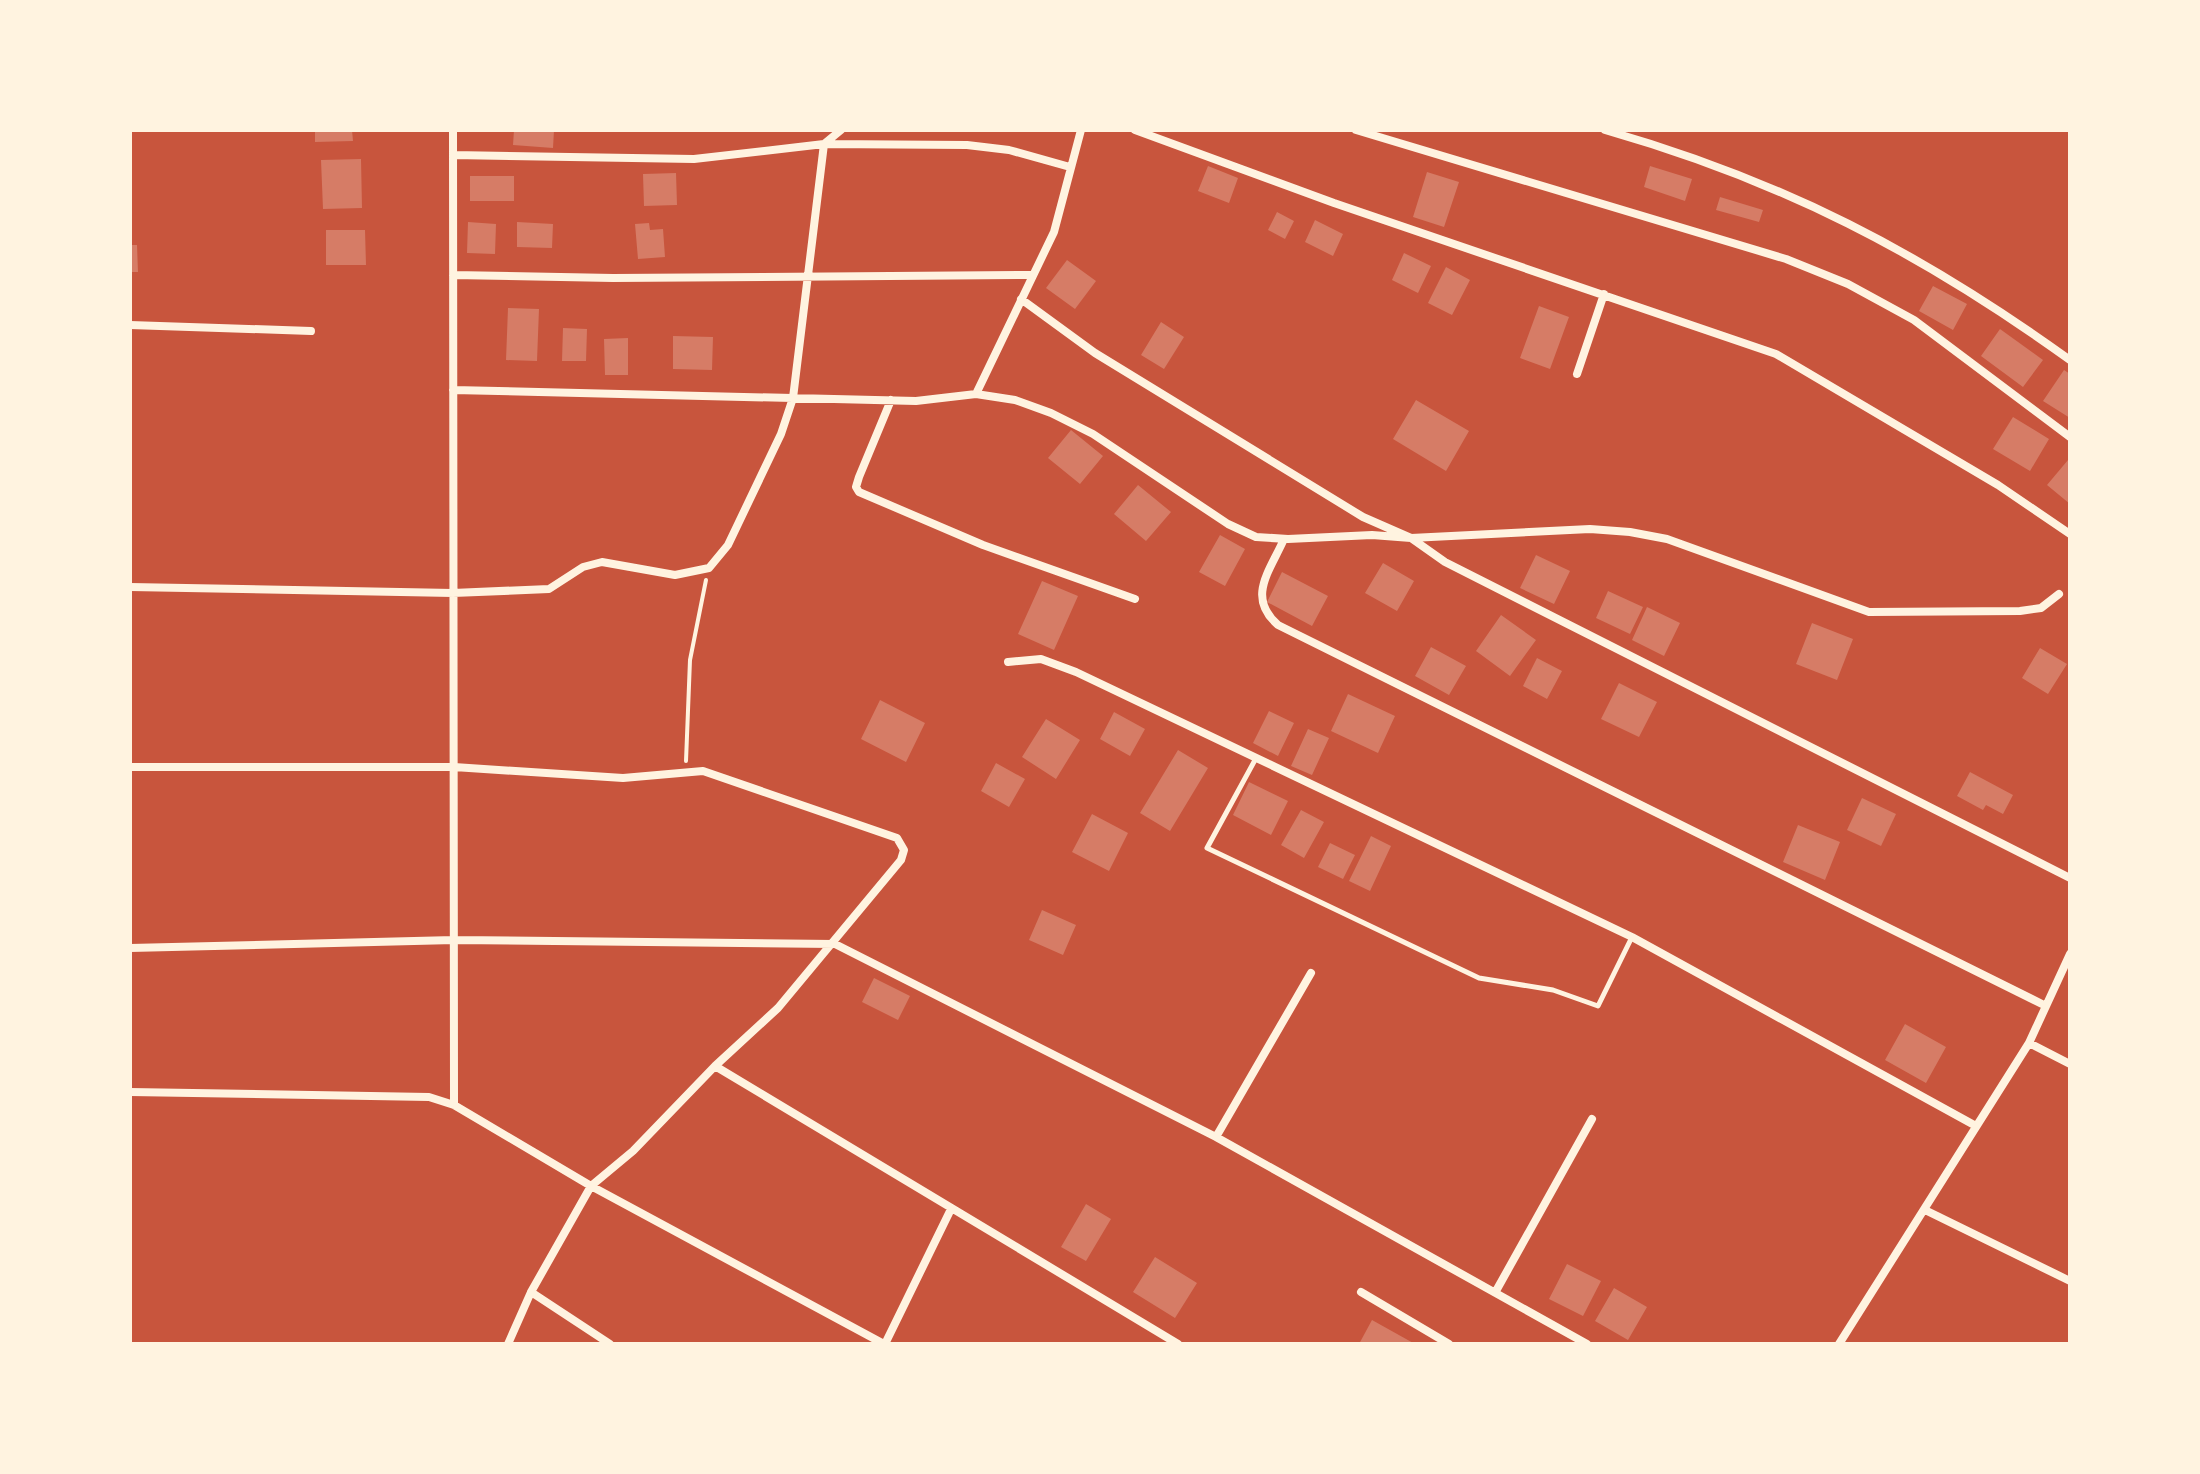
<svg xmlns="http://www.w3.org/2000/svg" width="2200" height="1474" font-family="Barlow,sans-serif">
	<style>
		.building { fill: #d67c66 }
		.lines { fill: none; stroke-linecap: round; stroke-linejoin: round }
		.path { stroke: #fff3e0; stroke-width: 4 }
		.service { stroke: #fff3e0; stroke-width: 5 }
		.minor { stroke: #fff3e0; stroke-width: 8 }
	</style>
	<rect width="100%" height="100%" fill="#c8553d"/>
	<path class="building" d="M315,130H352L353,141L315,142Z
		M514,130H554L553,148L513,145Z
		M361,159L362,208L323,209L321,160Z
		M1208,166L1238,178L1229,203L1198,191Z
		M1650,166L1692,179L1685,201L1644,187Z
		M1427,172L1459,182L1444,227L1413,217Z
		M676,173L677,205L644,206L643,174Z
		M470,176H514V201H470Z
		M1720,197L1763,210L1759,222L1716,210Z
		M1277,212L1294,221L1285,239L1268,230Z
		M1315,220L1343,234L1333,256L1305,242Z
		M468,222L496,224L495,254L467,253Z
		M517,222L553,224L552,248L517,247Z
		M649,223L650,230L663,229L665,257L638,259L635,224Z
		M326,230H365L366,265H326Z
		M130,245H137L138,272H130Z
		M1404,253L1431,266L1418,293L1392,280Z
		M1067,260L1096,281L1075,309L1046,288Z
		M1446,267L1470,280L1452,315L1428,303Z
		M1933,286L1967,304L1953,330L1919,311Z
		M1539,306L1569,317L1550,369L1520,358Z
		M508,308L539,309L537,361L506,360Z
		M1161,322L1184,337L1164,369L1141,355Z
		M563,328L587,329L586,361H562Z
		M2000,329L2043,360L2023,387L1981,356Z
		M673,336L713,337L712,370L673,369Z
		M628,338V375H605L604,339Z
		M2064,370L2070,374V418L2043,401Z
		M1416,400L1469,431L1446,471L1393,439Z
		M2013,417L2049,439L2030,471L1993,449Z
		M1071,430L1103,456L1080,484L1048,458Z
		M2068,460L2070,462V504L2047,485Z
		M1138,485L1171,512L1146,541L1114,514Z
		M1220,535L1245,549L1225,586L1199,572Z
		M1536,555L1570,571L1554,604L1520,588Z
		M1383,563L1414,581L1397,611L1365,593Z
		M1282,572L1328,596L1312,626L1267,602Z
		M1042,581L1078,596L1054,650L1018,634Z
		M1608,591L1643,607L1630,634L1596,618Z
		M1647,607L1680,623L1664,656L1632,640Z
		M1501,615L1536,640L1510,676L1476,651Z
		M1812,623L1853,639L1837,680L1796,664Z
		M1431,647L1466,666L1449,695L1415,676Z
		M2040,648L2067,664L2048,694L2022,678Z
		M1537,658L1562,671L1547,699L1523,686Z
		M1619,683L1657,702L1639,737L1601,719Z
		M1348,694L1395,716L1378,753L1331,731Z
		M880,700L925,723L906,762L861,739Z
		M1269,711L1294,723L1278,756L1253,743Z
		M1114,712L1145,729L1130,756L1100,739Z
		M1046,719L1080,740L1056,779L1022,757Z
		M1308,729L1329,738L1312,775L1291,766Z
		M1178,750L1208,768L1170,831L1140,813Z
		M996,763L1025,779L1009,807L981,791Z
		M1970,772L2013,795L2003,814L1986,805L1983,810L1957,796Z
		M1249,782L1288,801L1271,835L1233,815Z
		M1862,798L1896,814L1881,846L1847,830Z
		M1301,810L1324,822L1304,858L1281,845Z
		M1092,814L1128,833L1109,871L1072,852Z
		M1798,825L1840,842L1825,880L1783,862Z
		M1371,836L1391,846L1370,891L1349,881Z
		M1330,843L1355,855L1343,879L1318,867Z
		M1042,910L1076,925L1063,955L1029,940Z
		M874,978L910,996L898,1020L862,1002Z
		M1905,1024L1946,1047L1926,1083L1885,1060Z
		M1086,1204L1111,1219L1086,1261L1061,1247Z
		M1155,1257L1197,1283L1175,1318L1133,1292Z
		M1567,1264L1601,1281L1583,1316L1549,1299Z
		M1614,1288L1647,1307L1628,1340L1595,1321Z
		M1372,1320L1415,1344H1359Z"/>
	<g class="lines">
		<path class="path" d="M686,761L690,660L706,580"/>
		<path class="service" d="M1255,760L1207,848L1479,978L1553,990L1598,1006L1632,937"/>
		<path class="minor" d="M453,130L454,1105
			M1135,130L1334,203L1776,354L1998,485L2070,534
			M1356,130L1786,259L1848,284L1914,320L2070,437
			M1605,130C1783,181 1920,252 2070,360
			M453,155L694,159L824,144L967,145L1009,150L1070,167
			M453,275L613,278L1033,275
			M1021,299L1095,353L1363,517L1411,538L1445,562L2070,878
			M130,325L311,331
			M1577,374L1604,294
			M453,390L916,401L976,394L1015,400L1051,413L1093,434L1228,524L1256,537L1288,539L1372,535L1411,538L1590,529L1630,532L1667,539L1869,612L2020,611L2041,608L2059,594
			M976,394L1054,232L1081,130
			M891,400L859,477L856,487L859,492L983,545L1135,599
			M1284,539C1270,571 1246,597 1278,625L2044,1005
			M130,587L453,593L549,589L583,567L602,562L675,575L709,568L728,545L781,434L793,398L824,144L841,130
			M1008,662L1041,659L1076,672L1632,937L1976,1126
			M130,767H454L623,778L703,771L897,838L904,850L901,860L778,1008L715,1066L633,1151L591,1186L531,1292L508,1344
			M130,948L454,940L835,944L1216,1137L1587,1344
			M2029,1043L2070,1064
			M715,1066L1178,1344
			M130,1092L429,1097L454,1105L591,1186L884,1344
			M1216,1137L1311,973
			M1925,1210L2070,1281
			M1496,1291L1592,1119
			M531,1292L610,1344
			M1361,1292L1449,1344
			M885,1344L951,1209
			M1839,1344L2029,1043L2070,954"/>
	</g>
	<rect width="2200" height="1474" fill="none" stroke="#fff3e0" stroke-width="264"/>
</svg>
